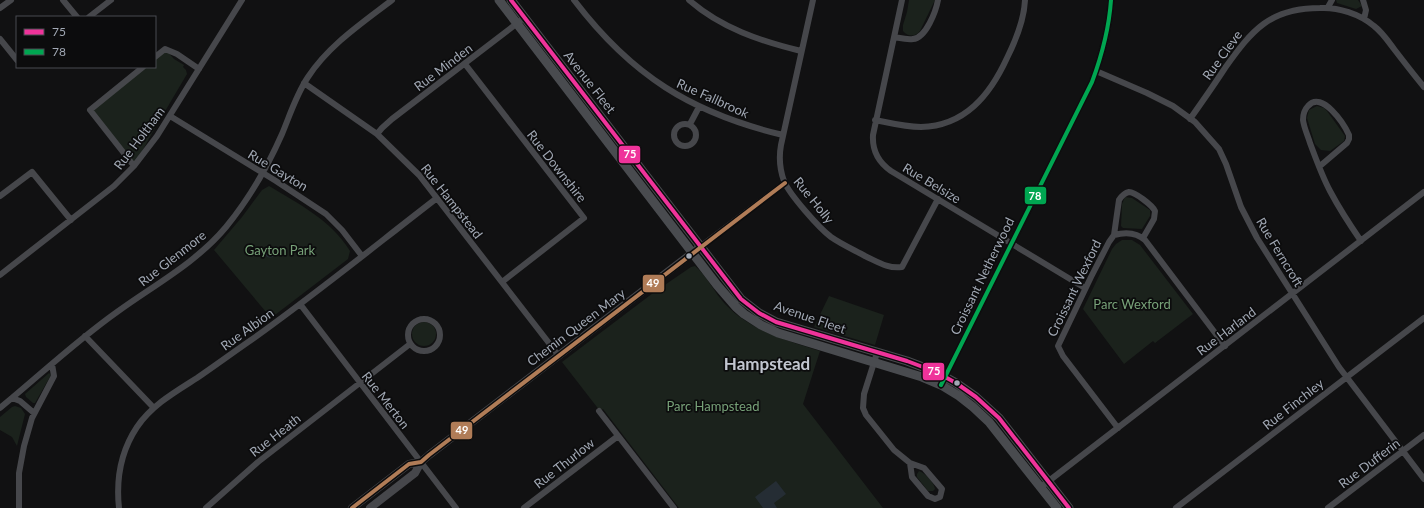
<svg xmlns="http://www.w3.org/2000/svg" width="1424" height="508" font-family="Lato,sans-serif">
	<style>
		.green { fill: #1b221c }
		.water { fill: #252d34 }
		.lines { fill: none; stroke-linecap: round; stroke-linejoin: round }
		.minor { stroke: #46474b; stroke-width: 6 }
		.tertiary { stroke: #46474b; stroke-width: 8 }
		.secondary { stroke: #494b4f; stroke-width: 9 }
		.bus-1-casing { stroke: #0c0c0d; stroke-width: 7 }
		.bus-2-casing { stroke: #0c0c0d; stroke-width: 7 }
		.bus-3-casing { stroke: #0c0c0d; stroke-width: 7 }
		.bus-1 { stroke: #ef339a; stroke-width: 4 }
		.bus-2 { stroke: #00a651; stroke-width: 4 }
		.bus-3 { stroke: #b07c57; stroke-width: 4 }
		.bus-dot { fill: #a1a8b4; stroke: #0c0c0d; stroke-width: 1.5 }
		.labels { text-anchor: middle; stroke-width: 3.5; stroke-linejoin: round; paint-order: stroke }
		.street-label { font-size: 13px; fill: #a1a8b4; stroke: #0c0c0d }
		.park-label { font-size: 13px; fill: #77a178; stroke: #0c0c0d }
		.district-label { font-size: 17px; font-weight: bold; fill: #c2c6d0; stroke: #0c0c0d }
		.line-badge { stroke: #0c0c0d; stroke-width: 1.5 }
		.badge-label { font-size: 11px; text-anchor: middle; font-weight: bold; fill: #fff }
	</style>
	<rect width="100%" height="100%" fill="#111112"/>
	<path class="green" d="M909,0H935L920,31C915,37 908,37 903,31V25L907,12Z
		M1336,0H1358L1362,6L1356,9L1337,3Z
		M165,49L174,59L184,65L183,67L186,70L187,74L151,135L134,166L90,110L143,67H155V57Z
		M1317,106L1324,108L1327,111L1345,136L1344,141L1330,151L1321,150L1315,144L1307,118L1309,110Z
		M269,186C299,204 331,220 350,251L348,259L271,318L214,250L242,217L262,190Z
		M1125,197L1132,198L1150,210V216L1142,229L1123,228L1121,226L1122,204Z
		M1122,240H1132L1140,245L1193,314L1155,343L1153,341L1124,364L1083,309L1112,249L1116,244Z
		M695,266C707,276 714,292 725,304C751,331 785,340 820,351L803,404L883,508H679L603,409L600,411L562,362L653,293L691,267Z
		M829,296L884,315L875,345L814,327Z
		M412 334a12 12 0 1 1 24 0a12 12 0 1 1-24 0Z
		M49,373L51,375L35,403H33L26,397L25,394Z
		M15,406L21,408L25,414L17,446L12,437L0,430V417L12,407Z
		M919,471C925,473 934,482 935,489L933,491H928L917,477V474Z"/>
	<path class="water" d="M264.5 252a5.5 5.5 0 1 1 11 0a5.5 5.5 0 1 1-11 0Z
		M776,481L786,494L774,503L777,508H763L755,497Z"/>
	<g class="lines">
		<path class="minor" d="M63,0L77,17
			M574,0C631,75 691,113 783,135
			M689,0C721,28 760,41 801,51
			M813,0L781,145C779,156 780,170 784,181C789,194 819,228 831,237C841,244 854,250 865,256C878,262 888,269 902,267L938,199
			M902,0L873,135C872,151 878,162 891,171L1085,288
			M1363,0L1366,10L1364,19
			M1328,7L1332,0
			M0,8L11,0
			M89,17L111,0
			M894,37C900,38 907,40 913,39C926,38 936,11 938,0
			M0,39L17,60
			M155,57L165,49L177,54L199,69
			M465,64L584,218L502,282
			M1096,71L1147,93L1173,106L1195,122L1219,149L1226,164L1241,207L1257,238L1339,367L1424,479
			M304,83L377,134L419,175L559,356
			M170,116L276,181L326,214L342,230L362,256
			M1190,119C1202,102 1214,85 1225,68C1252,30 1270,8 1320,8C1338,7 1360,14 1374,26C1382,32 1388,41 1394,49C1404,62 1414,75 1424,87
			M875,120C890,123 905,127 921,127C965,126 990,95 1007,58C1016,40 1024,21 1025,0
			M674 135a11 11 0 1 1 22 0a11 11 0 1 1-22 0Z
			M690,124L699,107
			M377,134L382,128L392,119L520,21
			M134,166L90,110L143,67
			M1320,166L1347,143L1349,139V135C1344,124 1322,90 1308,106C1305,109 1303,115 1303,120C1304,128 1308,136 1310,143C1316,159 1322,176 1330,191C1339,208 1350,225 1361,241
			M0,196L32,172L71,220
			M1114,235L1119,200C1121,197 1124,193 1129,192C1135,192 1152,205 1155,211L1154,219L1143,238
			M700,247L785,183
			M0,275L114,186L134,166L157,136L242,0
			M300,304L456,508
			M408 335a16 16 0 1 1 32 0a16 16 0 1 1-32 0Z
			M85,336L153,407
			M877,353L864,394L863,408L866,415L894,450L910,463L924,468L942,489L940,497L935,499L928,496L912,477L910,463
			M944,379L1092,82C1102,55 1109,29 1111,0
			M12,398L20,401L34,413
			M0,408C39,376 76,341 117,312C154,285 196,263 226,227C249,199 267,168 282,134C290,115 296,95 308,77C329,45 362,23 392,0
			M599,411L674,508
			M1118,428L1063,356L1058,346L1091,277L1109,242L1114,235C1125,232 1136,232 1145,240L1225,346
			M1041,487L1424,192
			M19,508V473L24,446L32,418L54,376L52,364
			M119,508C116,480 121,451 137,427C152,405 175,392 197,378C216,365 235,351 254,338C317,293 376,245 437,198
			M206,508L258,462L410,344
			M524,508L618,436
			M1176,508L1424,318
			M1328,508L1424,435"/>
		<path class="tertiary" d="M352,508L409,464L421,462L429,455L700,247
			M370,508L415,473L421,462"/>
		<path class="secondary" d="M499,0L717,285L736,307L744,314L761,325L778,333L922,377L941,385L959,396L973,407L989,422L1057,508
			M511,0L741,299L759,313L776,322L907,361L936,372L956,383L976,397L999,418L1069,508"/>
		<defs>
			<path id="bus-1" d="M511,0L741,299L759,313L776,322L907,361L936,372L956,383L976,397L999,418L1069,508"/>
			<path id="bus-2" d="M941,385L1092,82C1102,55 1109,29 1111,0"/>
			<path id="bus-3" d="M352,508L409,464L421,462L429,455L785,183"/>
		</defs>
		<use href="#bus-1" class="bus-1-casing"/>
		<use href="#bus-2" class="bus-2-casing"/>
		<use href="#bus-3" class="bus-3-casing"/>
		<use href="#bus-1" class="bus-1"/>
		<use href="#bus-2" class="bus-2"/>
		<use href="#bus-3" class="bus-3"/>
	</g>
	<g class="bus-dot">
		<circle cx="689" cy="256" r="3.5"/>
		<circle cx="957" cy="383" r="3.5"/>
	</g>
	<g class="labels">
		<g class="street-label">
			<text transform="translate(1222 55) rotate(-54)" y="5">Rue Cleve</text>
			<text transform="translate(443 67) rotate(-37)" y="5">Rue Minden</text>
			<text transform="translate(590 82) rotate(52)" y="5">Avenue Fleet</text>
			<text transform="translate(713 98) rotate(24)" y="5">Rue Fallbrook</text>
			<text transform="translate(139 138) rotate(-53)" y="5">Rue Holtham</text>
			<text transform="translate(557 166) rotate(52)" y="5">Rue Downshire</text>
			<text transform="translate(278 170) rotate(31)" y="5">Rue Gayton</text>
			<text transform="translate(932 183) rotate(31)" y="5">Rue Belsize</text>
			<text transform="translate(814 200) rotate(51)" y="5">Rue Holly</text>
			<text transform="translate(452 201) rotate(52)" y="5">Rue Hampstead</text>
			<text transform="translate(1280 252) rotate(59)" y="5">Rue Ferncroft</text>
			<text transform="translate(172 258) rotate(-38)" y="5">Rue Glenmore</text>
			<text transform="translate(982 276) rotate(-64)" y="5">Croissant Netherwood</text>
			<text transform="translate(1074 288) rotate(-64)" y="5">Croissant Wexford</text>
			<text transform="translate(810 317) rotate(19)" y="5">Avenue Fleet</text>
			<text transform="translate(576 327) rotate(-37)" y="5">Chemin Queen Mary</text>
			<text transform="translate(247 329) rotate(-36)" y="5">Rue Albion</text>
			<text transform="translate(1226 331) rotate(-37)" y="5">Rue Harland</text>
			<text transform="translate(386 400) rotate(52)" y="5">Rue Merton</text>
			<text transform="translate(1293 404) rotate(-38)" y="5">Rue Finchley</text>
			<text transform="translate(275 435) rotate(-38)" y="5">Rue Heath</text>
			<text transform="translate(564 463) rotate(-38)" y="5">Rue Thurlow</text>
			<text transform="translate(1369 463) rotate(-37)" y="5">Rue Dufferin</text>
		</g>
		<g class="park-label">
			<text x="280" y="255">Gayton Park</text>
			<text x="1132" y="309">Parc Wexford</text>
			<text x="713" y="411">Parc Hampstead</text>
		</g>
		<g class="district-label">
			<text x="767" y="370">Hampstead</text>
		</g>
	</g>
	<g class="line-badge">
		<rect x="618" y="145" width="23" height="19" rx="4" fill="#ef339a"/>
		<rect x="1024" y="186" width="23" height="19" rx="4" fill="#00a651"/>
		<rect x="642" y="274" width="23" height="19" rx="4" fill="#b07c57"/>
		<rect x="922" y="362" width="23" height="19" rx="4" fill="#ef339a"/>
		<rect x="450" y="421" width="23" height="19" rx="4" fill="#b07c57"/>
	</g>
	<g class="badge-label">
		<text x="630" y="158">75</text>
		<text x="1035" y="200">78</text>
		<text x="653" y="287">49</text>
		<text x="934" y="375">75</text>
		<text x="462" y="434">49</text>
	</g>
	<rect x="16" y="16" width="140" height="52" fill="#0c0c0d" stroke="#484a50"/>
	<rect x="24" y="29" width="20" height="6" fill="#ef339a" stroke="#484a50"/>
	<text x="52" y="36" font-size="12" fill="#a1a8b4">75</text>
	<rect x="24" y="49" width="20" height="6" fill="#00a651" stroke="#484a50"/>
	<text x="52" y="56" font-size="12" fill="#a1a8b4">78</text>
</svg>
